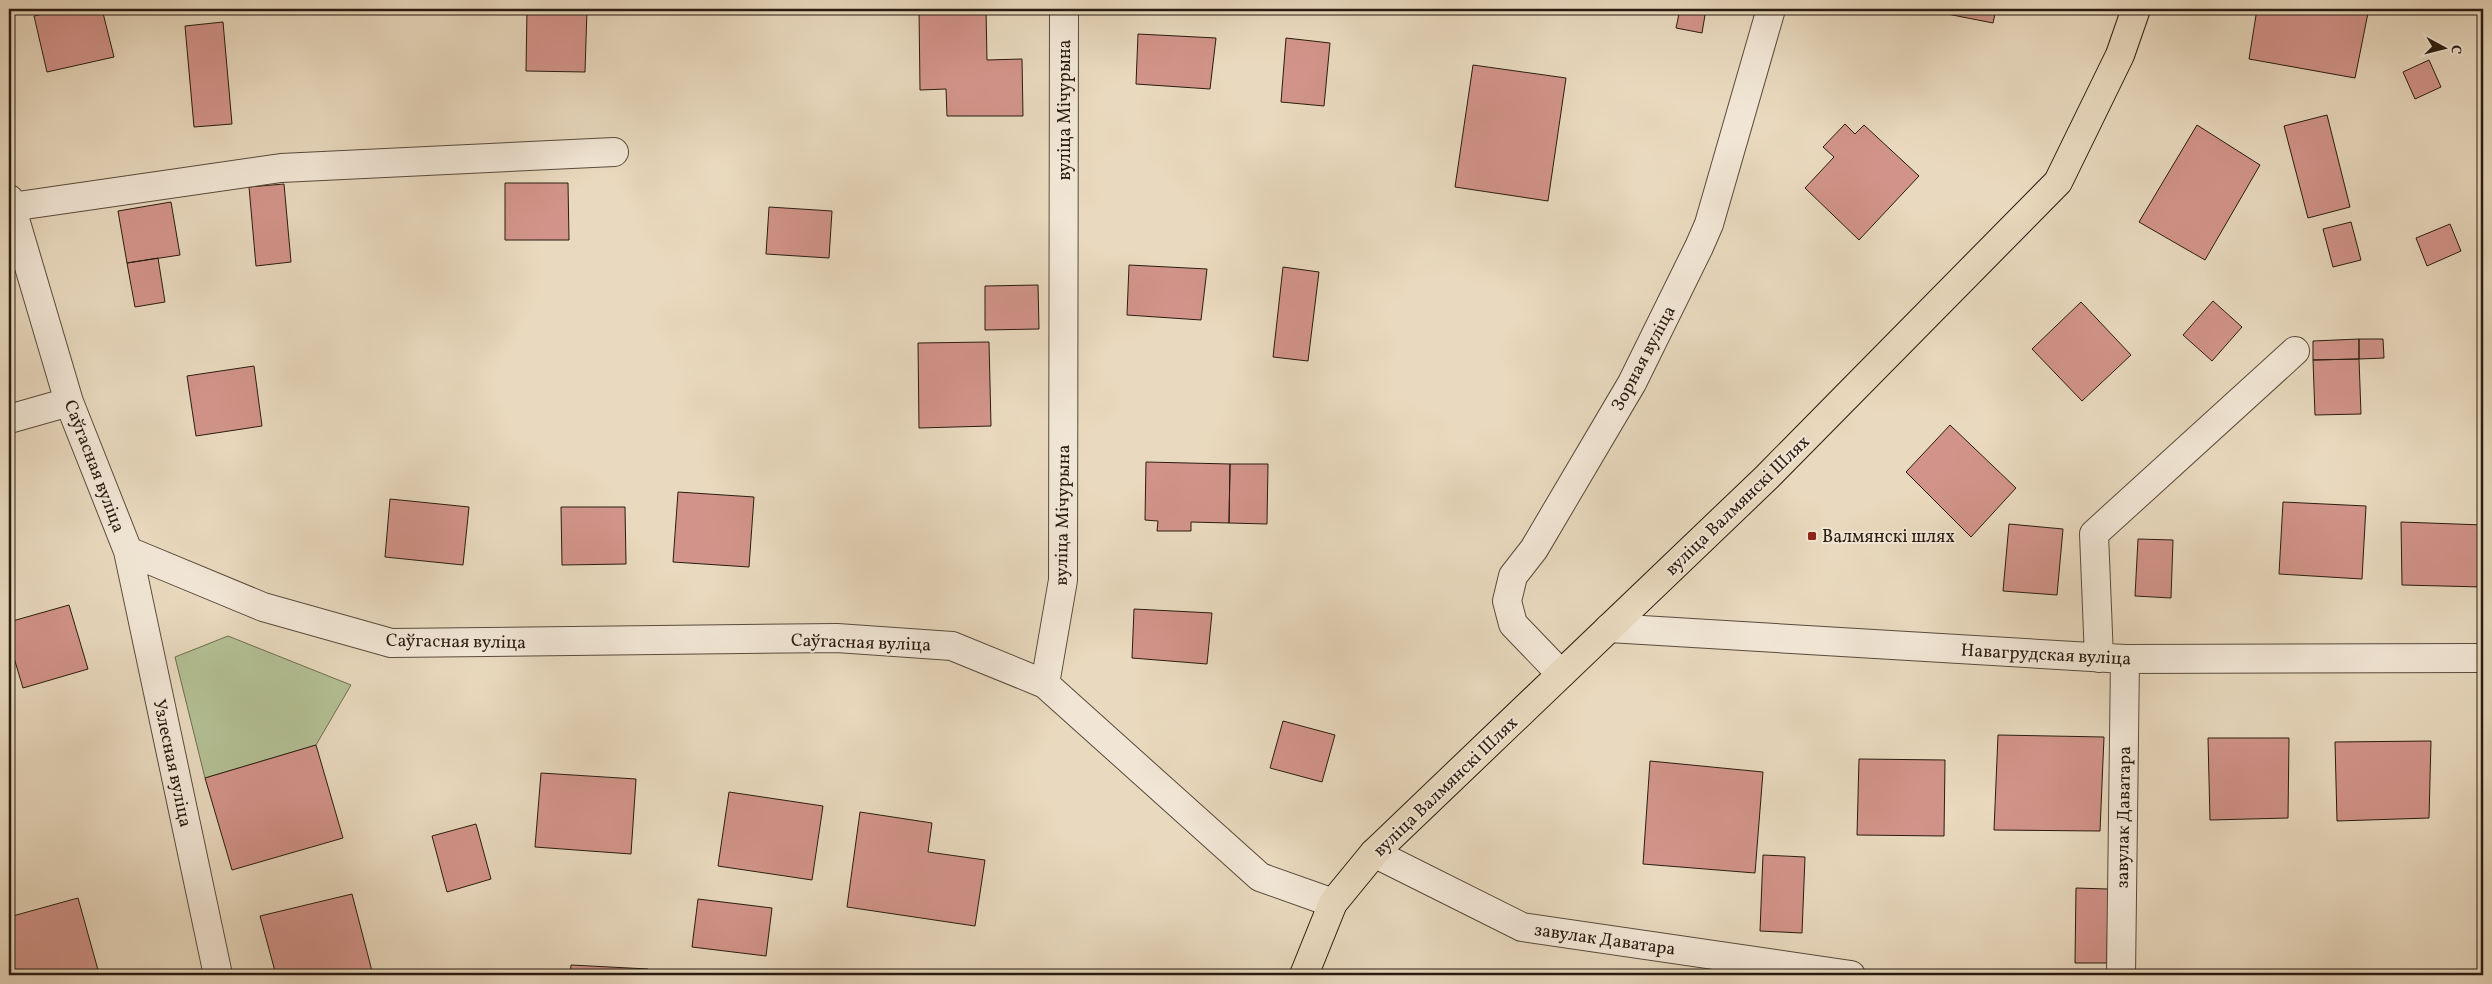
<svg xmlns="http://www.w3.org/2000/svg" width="2492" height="984" font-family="Vollkorn,serif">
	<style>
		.green { fill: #b3c094; stroke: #6e6e52 }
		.building { fill: #d2948a; stroke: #291c10 }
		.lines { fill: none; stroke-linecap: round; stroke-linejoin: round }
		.minor-casing { stroke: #594b3c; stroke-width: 30 }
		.major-casing { stroke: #291c10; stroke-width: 30 }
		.minor { stroke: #f1e6d5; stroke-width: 28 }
		.major { stroke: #e9d9be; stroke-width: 28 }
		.poi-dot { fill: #8f2418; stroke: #f1e6d5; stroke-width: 2 }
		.labels { text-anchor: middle; stroke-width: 4; stroke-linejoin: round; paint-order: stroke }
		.street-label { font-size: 18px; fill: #291c10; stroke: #f1e6d5 }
		.poi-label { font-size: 18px; fill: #291c10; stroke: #f1e6d5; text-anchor: start }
	</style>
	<rect width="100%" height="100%" fill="#e9d9be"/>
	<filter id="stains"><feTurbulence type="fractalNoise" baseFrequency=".004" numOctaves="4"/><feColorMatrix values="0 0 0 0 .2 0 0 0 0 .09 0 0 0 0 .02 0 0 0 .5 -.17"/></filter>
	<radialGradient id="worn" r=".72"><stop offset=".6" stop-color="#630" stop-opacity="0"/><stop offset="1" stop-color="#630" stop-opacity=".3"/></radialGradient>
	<path class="green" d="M228,636L351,685L316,745L205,778L175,657Z"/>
	<path class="building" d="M64,9H102L114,57L47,72L34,16Z
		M527,9H587L585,72L526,71Z
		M919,9H986L987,60L1022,59L1023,116H947L946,89L920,90Z
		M1680,9H1706L1702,33L1676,28Z
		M1922,9H1996L1993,23Z
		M2257,9H2342L2368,13L2355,78L2249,59Z
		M223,22L232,124L194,127L185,26Z
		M1138,34L1216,38L1210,89L1136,84Z
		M1286,38L1330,43L1324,106L1281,102Z
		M2429,60L2441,87L2415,99L2403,72Z
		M1473,65L1566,78L1548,201L1455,187Z
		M2327,115L2350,207L2308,218L2284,126Z
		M1845,124L1855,134L1864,125L1919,176L1859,240L1805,188L1834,157L1823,147Z
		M2197,125L2260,165L2205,260L2139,222Z
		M505,183H568L569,240H505Z
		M284,184L291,262L256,266L249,187Z
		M171,202L180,255L127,263L118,211Z
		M769,207L832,211L829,258L766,254Z
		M2351,222L2361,260L2333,267L2323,229Z
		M2450,224L2461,251L2427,266L2416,238Z
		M158,258L165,302L135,307L127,263Z
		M1129,265L1207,269L1201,320L1127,315Z
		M1283,267L1319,272L1308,361L1273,357Z
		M1038,285L1039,329L985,330V286Z
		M2213,301L2242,327L2212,361L2183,335Z
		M2081,302L2131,355L2082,401L2032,349Z
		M2359,339H2383L2384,358L2359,359Z
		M2359,339V359L2313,360V341Z
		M989,342L991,426L919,428L918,343Z
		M2359,359L2361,414L2315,415L2313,360Z
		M254,366L262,426L196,436L187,376Z
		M1950,425L2016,488L1971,537L1906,472Z
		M1146,462L1230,464L1229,523L1191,522V531H1157L1158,521L1145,520Z
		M1230,464H1268L1267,524L1229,523Z
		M678,492L754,497L749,567L673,562Z
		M390,499L469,507L463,565L385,557Z
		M2283,502L2366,506L2362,579L2279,574Z
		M561,507H625L626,564L562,565Z
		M2401,522L2483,525V587L2402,585Z
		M2009,524L2063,529L2057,595L2003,591Z
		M2138,539L2173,540L2171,598L2135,596Z
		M69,605L88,669L23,688L9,641V622Z
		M1134,609L1212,613L1207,664L1132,658Z
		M1283,721L1335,735L1322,782L1270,768Z
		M1998,735L2104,737L2100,831L1994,830Z
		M2208,738H2289L2288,818L2210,820Z
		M2431,741L2429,818L2337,821L2335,742Z
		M316,745L343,838L232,870L205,778Z
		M1859,759L1945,760L1944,836L1857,835Z
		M1650,761L1763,772L1755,873L1643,864Z
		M541,773L636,779L631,854L535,847Z
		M729,792L823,806L812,880L718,866Z
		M860,812L932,823L928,852L985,860L975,926L847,907Z
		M476,824L491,879L447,892L432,836Z
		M1763,855L1805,857L1802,933L1760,931Z
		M2076,888L2108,889L2107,963H2075Z
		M352,894L373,975H276L260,916Z
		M78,898L98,970L77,975H16L9,950V917Z
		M698,899L772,908L766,956L692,947Z
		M571,965L648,969V975H570Z"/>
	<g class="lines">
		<defs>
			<path id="minor" d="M9,199L69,402L128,551L218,975
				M11,207L281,168L614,152
				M9,419L69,402
				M128,551L263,607L391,643L837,638L952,646L1045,684L1260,877L1333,903
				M1609,628L2125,659L2483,658
				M2099,658L2094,534L2295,351
				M1561,674L1513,624L1507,601L1513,576L1534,549L1632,383L1699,247L1709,224L1771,9
				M1045,684L1063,580L1064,9
				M1374,853L1522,927L1851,975
				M2121,975L2125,659"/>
			<path id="major" d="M1304,975L1333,903L1374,853L1766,478L2058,182L2120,55L2136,9"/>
		</defs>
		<use href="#minor" class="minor-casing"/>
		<use href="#major" class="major-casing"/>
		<use href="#minor" class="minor"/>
		<use href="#major" class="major"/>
	</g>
	<rect class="poi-dot" x="1807" y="531" width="10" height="10" rx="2.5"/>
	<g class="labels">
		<g class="street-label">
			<text transform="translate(1064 110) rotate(-90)" y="6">вуліца Мічурына</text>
			<text transform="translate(1643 358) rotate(-62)" y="6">Зорная вуліца</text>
			<text transform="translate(95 466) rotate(69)" y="6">Саўгасная вуліца</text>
			<text transform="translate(1737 505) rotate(-44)" y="6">вуліца Валмянскі Шлях</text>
			<text transform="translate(1062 515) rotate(-89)" y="6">вуліца Мічурына</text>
			<text transform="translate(456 641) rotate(1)" y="6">Саўгасная вуліца</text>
			<text transform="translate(861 642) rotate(2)" y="6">Саўгасная вуліца</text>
			<text transform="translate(2046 654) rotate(3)" y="6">Навагрудская вуліца</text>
			<text transform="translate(173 763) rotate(78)" y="6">Узлесная вуліца</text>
			<text transform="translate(1445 786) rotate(-44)" y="6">вуліца Валмянскі Шлях</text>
			<text transform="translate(2123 817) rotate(-89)" y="6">завулак Даватара</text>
			<text transform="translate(1605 939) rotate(8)" y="6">завулак Даватара</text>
		</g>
		<g class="poi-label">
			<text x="1822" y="542">Валмянскі шлях</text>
		</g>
	</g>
	<rect width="2492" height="984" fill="none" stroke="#e9d9be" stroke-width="30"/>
	<rect x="10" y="10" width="2472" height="964" fill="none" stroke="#291c10" stroke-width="2.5"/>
	<rect x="15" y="15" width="2462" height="954" fill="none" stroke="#291c10"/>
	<g transform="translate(2444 48) rotate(97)" stroke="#f1e6d5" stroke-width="4" paint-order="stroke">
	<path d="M0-4L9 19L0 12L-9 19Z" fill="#291c10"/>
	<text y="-8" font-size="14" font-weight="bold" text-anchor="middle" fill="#291c10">С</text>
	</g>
	<rect width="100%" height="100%" filter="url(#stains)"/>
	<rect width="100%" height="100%" fill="url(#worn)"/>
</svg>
